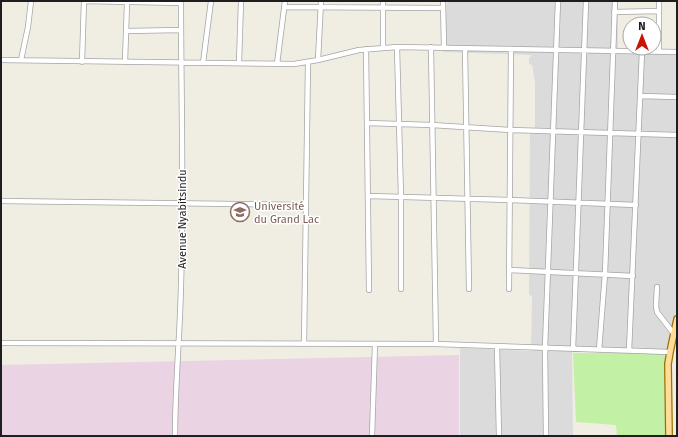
<svg xmlns="http://www.w3.org/2000/svg" width="678" height="437" font-family="'Fira Sans',sans-serif">
	<style>
		.residential { fill: #dcdbdb }
		.industrial { fill: #ead4e4 }
		.grass { fill: #c2f0a4 }
		.lines { fill: none; stroke-linecap: round; stroke-linejoin: round }
		.minor-casing { stroke: #a5a5a5; stroke-width: 6 }
		.major-casing { stroke: #987300; stroke-width: 8 }
		.minor { stroke: #fff; stroke-width: 4.5 }
		.major { stroke: #ffdc99; stroke-width: 5.5 }
		.labels { text-anchor: middle; stroke-width: 3; stroke-linejoin: round; paint-order: stroke }
		.education-label { font-size: 11px; fill: #785e54; stroke: #fff; text-anchor: start }
		.street-label { font-size: 11px; fill: #1e1e1e; stroke: #fff }
	</style>
	<rect width="100%" height="100%" fill="#f0ede3"/>
	<path class="residential" d="M447,1H618V48L677,51V308L667,349L572,348L573,436H460V348L531,351L532,296L529,295L530,134H535V82L532,65L529,64V58L532,55L443,52Z"/>
	<path class="industrial" d="M459,355V436H1V365Z"/>
	<path class="grass" d="M573,353H663L666,359L668,436H617L616,425L576,422Z"/>
	<g class="lines">
		<defs>
			<path id="minor" d="M84,1L181,3
				M443,1L444,48
				M659,1V52
				M284,7L443,8
				M614,12L659,11
				M126,31L181,30
				M383,47V1
				M397,47L401,197V289
				M431,47L436,344
				M366,49L369,290
				M465,49L469,289
				M1,60L294,64L318,60L359,50L397,47L677,52
				M21,60L28,27L31,1
				M318,60L321,1
				M82,62L84,1
				M125,62L127,3
				M203,63L211,1
				M239,63L241,1
				M277,64L285,1
				M640,96L677,97
				M367,123L432,125L511,130L677,135
				M369,196L510,200L636,205
				M1,201L305,205
				M510,270L633,276
				M657,287L656,306L657,312L674,334
				M509,289L511,49
				M1,343L436,344L670,352
				M304,344L308,62
				M497,347L499,436
				M573,349L586,1
				M599,350L605,274L615,1
				M629,351L642,52
				M175,436C175,386 180,335 181,285C184,190 181,96 181,1
				M372,436L375,344
				M546,436L545,348L558,1"/>
			<path id="major" d="M669,436L668,364L670,352L677,319"/>
		</defs>
		<use href="#minor" class="minor-casing"/>
		<use href="#major" class="major-casing"/>
		<use href="#minor" class="minor"/>
		<use href="#major" class="major"/>
	</g>
	<defs>
		<symbol id="university-ring" viewBox="-11 -11 22 22"><circle r="9.5" fill="#fff" stroke="#8d6e63" stroke-width="1.5"/><path d="M0-5L7-2L0 1L-7-2ZM-4 1L0 2.5L4 1V4Q0 6-4 4Z" fill="#8d6e63"/></symbol>
	</defs>
	<g fill-rule="evenodd">
		<use href="#university-ring" x="229" y="201" width="22" height="22"/>
	</g>
	<g class="labels">
		<g class="education-label">
			<text x="254" y="210">Université<tspan x="254" dy="13">du Grand Lac</tspan></text>
		</g>
		<g class="street-label">
			<text transform="translate(182 219) rotate(-90)" y="4">Avenue Nyabitsindu</text>
		</g>
	</g>
	<rect width="678" height="437" fill="none" stroke="#1e1e1e" stroke-width="4"/>
	<g transform="translate(642 36)"><circle r="19" fill="#ffffff" stroke="#a5a5a5"/>
	<path d="M0-3L7 15L0 10L-7 15Z" fill="#cc1200"/>
	<text y="-6" font-size="11" font-weight="bold" text-anchor="middle" fill="#1e1e1e">N</text>
	</g>
</svg>
